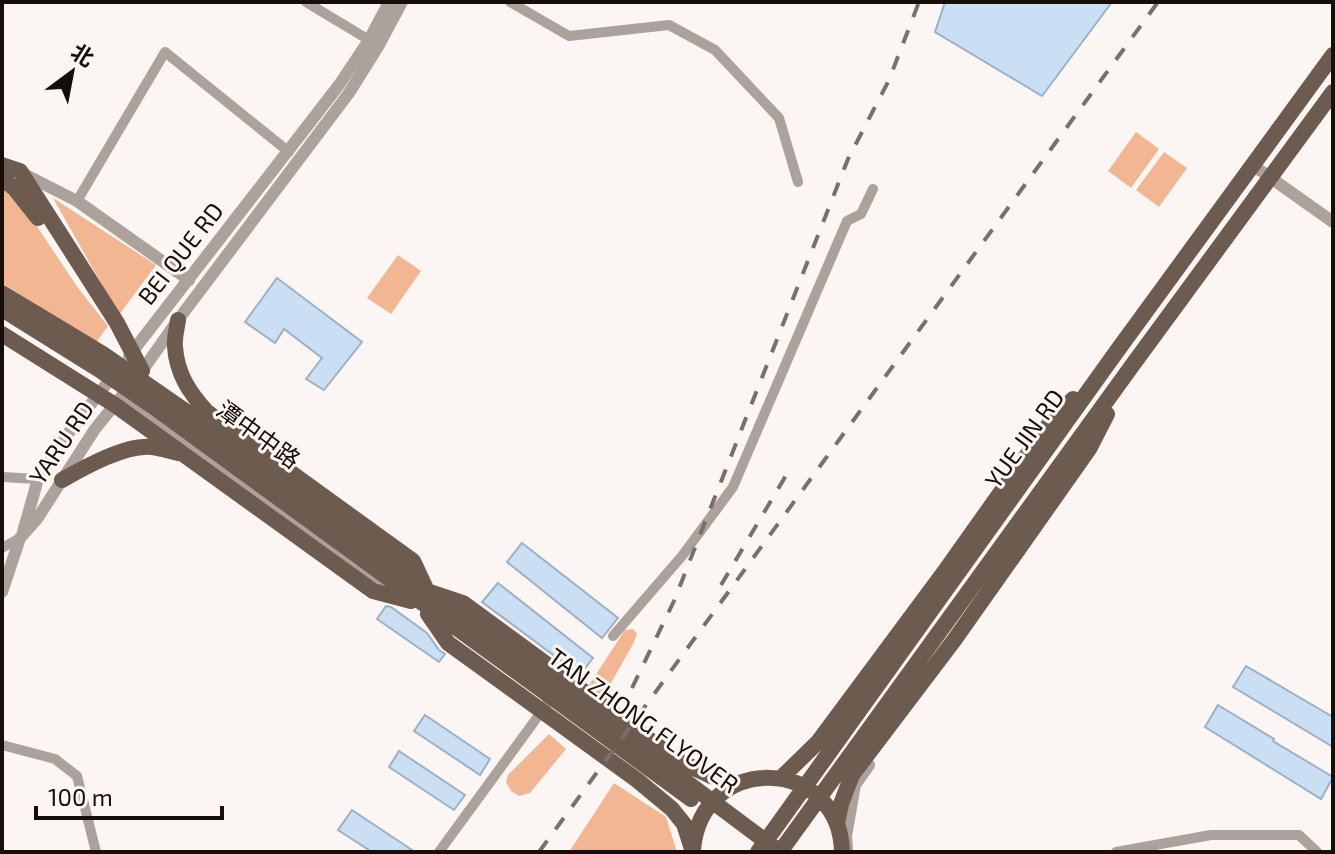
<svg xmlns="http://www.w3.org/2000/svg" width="1335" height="854" font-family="'Exo 2','Noto Sans SC',sans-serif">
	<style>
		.green { fill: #f2b792 }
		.building { fill: #cbdff4; stroke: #9db0c4; stroke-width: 2 }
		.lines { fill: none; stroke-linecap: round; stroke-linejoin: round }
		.minor { stroke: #aca19b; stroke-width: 10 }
		.tertiary { stroke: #aca19b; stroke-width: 12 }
		.primary { stroke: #6e5b50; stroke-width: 16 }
		.rail { stroke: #77706b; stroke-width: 4; stroke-dasharray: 14 14; stroke-linecap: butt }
		.labels { text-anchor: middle; stroke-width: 6; stroke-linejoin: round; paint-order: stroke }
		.street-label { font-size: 24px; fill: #170e09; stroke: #fbf6f3 }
	</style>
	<rect width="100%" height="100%" fill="#fbf6f3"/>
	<path class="green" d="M1136,132L1159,149L1131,188L1108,171Z
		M1164,152L1187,168L1159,207L1136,190Z
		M2,183L18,198L78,288L108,326L96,343L2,283Z
		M53,198L156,265L119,315Z
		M398,255L421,271L391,314L367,298Z
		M633,629L637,634L633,644L602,699L587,688L625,630Z
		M549,734L566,749L530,793L519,796L511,791L506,782L508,775Z
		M614,783L666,817L677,852H569Z"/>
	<path class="building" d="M945,2H1112L1042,96L935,32Z
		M277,278L362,342L324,390L306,379L322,358L284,329L275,343L245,322Z
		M522,543L618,618L602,638L507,562Z
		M498,583L593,658L580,675L482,602Z
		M386,606L391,607L427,633L439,650L445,654L439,662L377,619Z
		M1246,666L1333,717V747L1233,687Z
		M1218,705L1274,739L1273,741L1333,777L1321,799L1205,727Z
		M425,715L490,759L480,775L414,731Z
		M399,751L465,795L454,810L389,767Z
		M352,810L415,852H372L338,830Z"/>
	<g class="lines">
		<path class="minor" d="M306,2L369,40
			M510,2L569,36L669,25L715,50L779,118L798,182
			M77,201L165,52L289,152
			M120,398L388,590
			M2,477L38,479
			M2,548L20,538
			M613,636L682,556L733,487L847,221L861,214L873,189
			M2,745L55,759L77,776L96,852
			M439,852L555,693
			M1116,852L1211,835H1299L1317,852"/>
		<path class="tertiary" d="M1254,166L1333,222
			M20,172L77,201L189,280
			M129,356L339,85L369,40L389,2
			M23,532L38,479L70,431L115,373
			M2,592L20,538L37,519L95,429L142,371L178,320L349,93L379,45L402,2
			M847,849L846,836L855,785L869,765"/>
		<path class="primary" d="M2,165L20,171L117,323L142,371
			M2,178L15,189L38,218
			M2,293L103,354L184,410L381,555L476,629L665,766L780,852
			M2,309L98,369L158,410L691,799
			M178,320C177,328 174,338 175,347C177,374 189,392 207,412L413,561L427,591L463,603L677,760L711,776L737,783
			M2,334L115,405L373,591L411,601
			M62,480C85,467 126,444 152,447C161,448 169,451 178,453
			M428,614L448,643L637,780L672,809L684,824L693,852
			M781,778L818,742L945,571L1050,423L1073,399
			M837,823L841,804L852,775L955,639L1089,449L1107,414
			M693,850C701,751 840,756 842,852
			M758,852L1117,351L1333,55
			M780,852L1134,363L1333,92"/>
		<path class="rail" d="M721,585L788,472
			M632,688L674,601L848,159L889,80L919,2
			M539,852L1158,2"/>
	</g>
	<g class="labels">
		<g class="street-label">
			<text transform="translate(181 254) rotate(-52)" y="8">BEI QUE RD</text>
			<text transform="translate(258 435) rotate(36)" y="8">潭中中路</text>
			<text transform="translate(1025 439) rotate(-54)" y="8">YUE JIN RD</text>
			<text transform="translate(62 443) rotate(-56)" y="8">YARU RD</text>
			<text transform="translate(643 721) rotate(36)" y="8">TAN ZHONG FLYOVER</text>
		</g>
	</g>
	<rect width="1335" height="854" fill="none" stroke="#170e09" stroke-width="8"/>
	<g transform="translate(72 72) rotate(32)" stroke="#fbf6f3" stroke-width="6" paint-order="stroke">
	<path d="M0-6L14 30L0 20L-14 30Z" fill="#170e09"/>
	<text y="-12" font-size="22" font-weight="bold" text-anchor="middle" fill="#170e09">北</text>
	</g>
	<path d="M36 806v12h186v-12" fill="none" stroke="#170e09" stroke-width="4"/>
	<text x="48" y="806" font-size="24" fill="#170e09" stroke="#fbf6f3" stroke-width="6" paint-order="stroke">100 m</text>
</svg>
